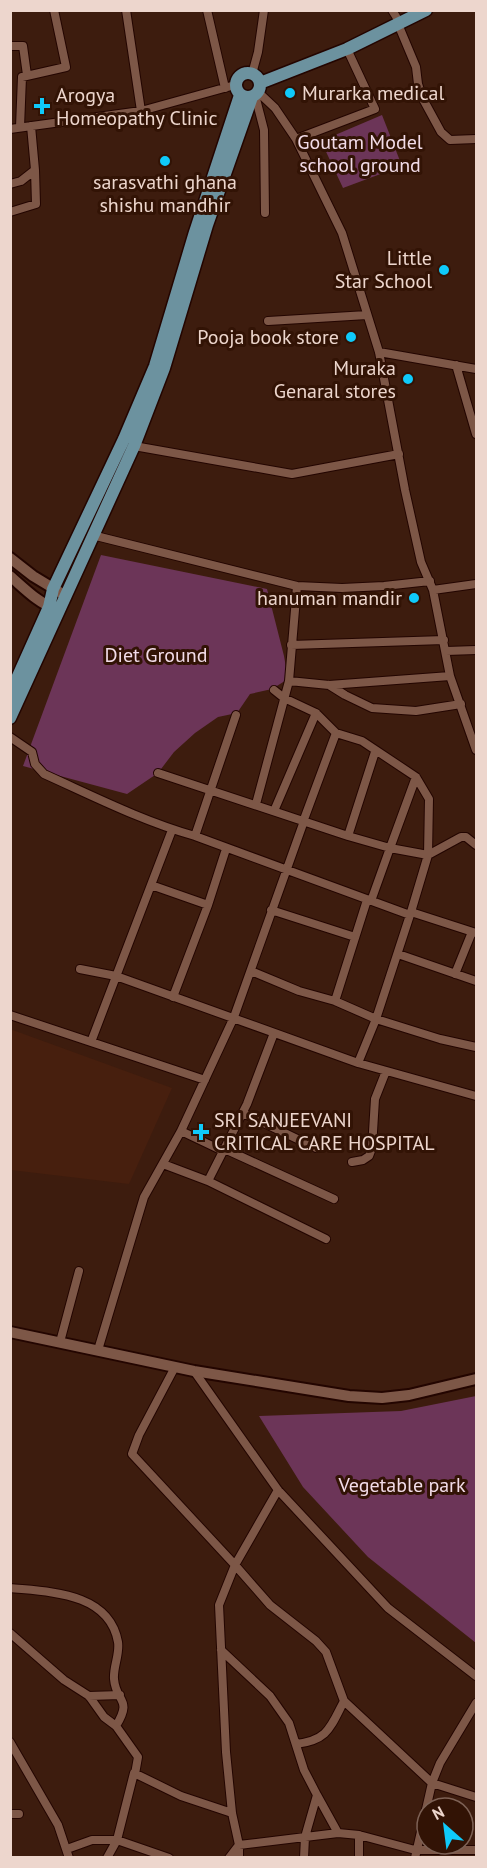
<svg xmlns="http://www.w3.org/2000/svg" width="487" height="1868" font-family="'PT Sans',sans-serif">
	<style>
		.built { fill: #471f0e }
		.green { fill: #6c3558 }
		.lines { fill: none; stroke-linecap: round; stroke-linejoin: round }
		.minor-casing { stroke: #230500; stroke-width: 10 }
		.secondary-casing { stroke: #230500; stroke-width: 14 }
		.primary-casing { stroke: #230500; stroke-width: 15 }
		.minor { stroke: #7d5747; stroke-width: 8 }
		.secondary { stroke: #7d5747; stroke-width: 10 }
		.primary { stroke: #6c929f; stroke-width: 12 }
		.poi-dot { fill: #0fcafa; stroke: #321305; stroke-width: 2 }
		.labels { text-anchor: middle; stroke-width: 6; stroke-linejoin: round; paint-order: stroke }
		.poi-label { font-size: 20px; fill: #edd6cd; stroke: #321305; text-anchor: end }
		.park-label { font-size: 20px; fill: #f2dce8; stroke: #321305 }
	</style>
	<rect width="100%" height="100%" fill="#3d1c0e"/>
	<path class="built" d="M10,1029L172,1088L129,1184L11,1170Z"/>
	<path class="green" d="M382,115L402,166L343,188L321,141Z
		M101,555L267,589L284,656L288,679L272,689L250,694L237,713L218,717L195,733L174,752L158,773L127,794L23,766Z
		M476,1396V1643L368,1557L303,1487L259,1416L401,1411Z"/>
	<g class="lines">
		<defs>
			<path id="minor" d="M126,10L141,111
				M207,10L225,88
				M392,10L400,23
				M398,24L416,67L418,84L423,99L441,132L450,140L476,139
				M10,46H23L27,75
				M252,74L258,52L264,10
				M258,92L275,108L296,139L342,233L379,352L405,490L421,562L433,590L450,676L476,750
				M255,95L264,130L265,213
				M20,127L22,77L66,67L54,10
				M10,129L141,111L235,85
				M296,139L375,109L347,49
				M10,184L21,181L35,170L31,126
				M10,212L36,204L35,170
				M268,321L367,315
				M379,352L476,369
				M456,365L476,434
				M134,446L292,474L399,454
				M92,535L297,586L342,588L384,586L430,581
				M433,590L476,584
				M291,645L444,640
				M446,651L476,650
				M289,681L329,685L450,676
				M329,685L345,695L372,708L416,711L461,704
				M274,690L284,698L316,713L336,733L362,741L416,777L429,799L428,855L390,848L371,901
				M10,737L32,752L35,764L44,774C93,796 142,821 195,836L410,915L411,912
				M158,773L348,836L390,848L416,777
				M256,804L289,681L297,586
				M274,811L316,713
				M303,822L336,733
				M195,836L236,715
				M348,836L375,752
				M476,845L466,837H461L428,855L411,912L476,933
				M151,885L208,905
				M271,910L355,937
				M398,954L476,981
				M80,969L116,976L358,1063L476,1096
				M251,971L299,991L335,1001L376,1019L440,1039L476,1047
				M455,974L472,932
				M173,997L208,905L226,849
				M335,1001L367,900
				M10,1015L205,1080
				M91,1042L172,830
				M358,1063L376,1019L410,915
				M243,1113L316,1148
				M181,1131L223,1151H229L334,1199
				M352,1162L363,1160L369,1156L372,1148L375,1099L386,1071
				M163,1164L208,1181L326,1239
				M208,1181L247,1104L274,1033
				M60,1342L79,1271
				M98,1350L144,1197L181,1131L234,1017L304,821
				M175,1367L139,1435L132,1454L235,1565L270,1605L316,1641L326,1652L344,1701L432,1783L476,1797
				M194,1371L278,1490L388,1608L476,1676
				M10,1588C49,1592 109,1592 118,1642C120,1654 113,1667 114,1679C116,1703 133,1698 116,1726L138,1757L135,1774
				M10,1633L64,1680L89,1696L104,1717L116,1726
				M221,1650L270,1696L289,1723L304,1770L317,1795L305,1837L304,1858
				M89,1696L120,1695
				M10,1742L58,1825L69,1858
				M296,1744C328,1740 330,1728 344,1701
				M317,1795L338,1833
				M10,1814H19
				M67,1849L92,1840H117L134,1773L181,1796L232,1813
				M107,1858L117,1840L169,1858
				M229,1858L239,1845L232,1813L226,1752L219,1605L235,1565L278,1490
				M239,1858V1845L338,1833L359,1835L415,1850H476
				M359,1858V1835
				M415,1858L432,1783L440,1763L476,1703"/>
			<path id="secondary" d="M10,558L33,576L66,596
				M10,576C24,588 38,603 56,609
				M10,1332L194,1371L349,1396L382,1398L409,1395L476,1379"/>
			<path id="primary" d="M236 85a12 12 0 1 1 24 0a12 12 0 1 1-24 0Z
				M260,83L347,49L426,10
				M10,694L49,607L53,589L124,439L155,366L195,232L240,95
				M10,718L134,446L164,368L207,225L252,97"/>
		</defs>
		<use href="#minor" class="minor-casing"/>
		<use href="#secondary" class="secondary-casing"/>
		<use href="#primary" class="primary-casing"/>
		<use href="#minor" class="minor"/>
		<use href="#secondary" class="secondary"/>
		<use href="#primary" class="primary"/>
	</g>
	<g class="poi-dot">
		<circle cx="290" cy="93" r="6"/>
		<path d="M39 97h6v6h6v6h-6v6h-6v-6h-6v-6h6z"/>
		<circle cx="165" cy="161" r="6"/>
		<circle cx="444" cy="270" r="6"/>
		<circle cx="351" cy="337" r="6"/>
		<circle cx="408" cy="379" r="6"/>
		<circle cx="414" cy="598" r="6"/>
		<path d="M198 1123h6v6h6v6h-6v6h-6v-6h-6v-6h6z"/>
	</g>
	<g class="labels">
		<g class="poi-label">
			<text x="302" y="100" text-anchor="start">Murarka medical</text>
			<text x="56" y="102" text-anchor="start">Arogya<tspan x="56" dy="23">Homeopathy Clinic</tspan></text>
			<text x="165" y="189" text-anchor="middle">sarasvathi ghana<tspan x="165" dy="23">shishu mandhir</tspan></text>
			<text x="432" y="265">Little<tspan x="432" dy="23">Star School</tspan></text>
			<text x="339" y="344">Pooja book store</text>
			<text x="396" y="375">Muraka<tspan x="396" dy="23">Genaral stores</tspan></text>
			<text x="402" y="605">hanuman mandir</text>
			<text x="214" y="1127" text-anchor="start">SRI SANJEEVANI<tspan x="214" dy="23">CRITICAL CARE HOSPITAL</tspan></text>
		</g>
		<g class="park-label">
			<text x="360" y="149">Goutam Model<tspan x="360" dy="23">school ground</tspan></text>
			<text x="156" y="662">Diet Ground</text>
			<text x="402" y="1492">Vegetable park</text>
		</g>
	</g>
	<rect width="487" height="1868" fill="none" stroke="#edd6cd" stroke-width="24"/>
	<g transform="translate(445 1826) rotate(332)"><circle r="28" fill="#321305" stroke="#7d6155" stroke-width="1.5"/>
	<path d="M0-4.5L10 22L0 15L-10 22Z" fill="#0fcafa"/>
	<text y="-9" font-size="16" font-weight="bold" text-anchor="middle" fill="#edd6cd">N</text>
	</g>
</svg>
